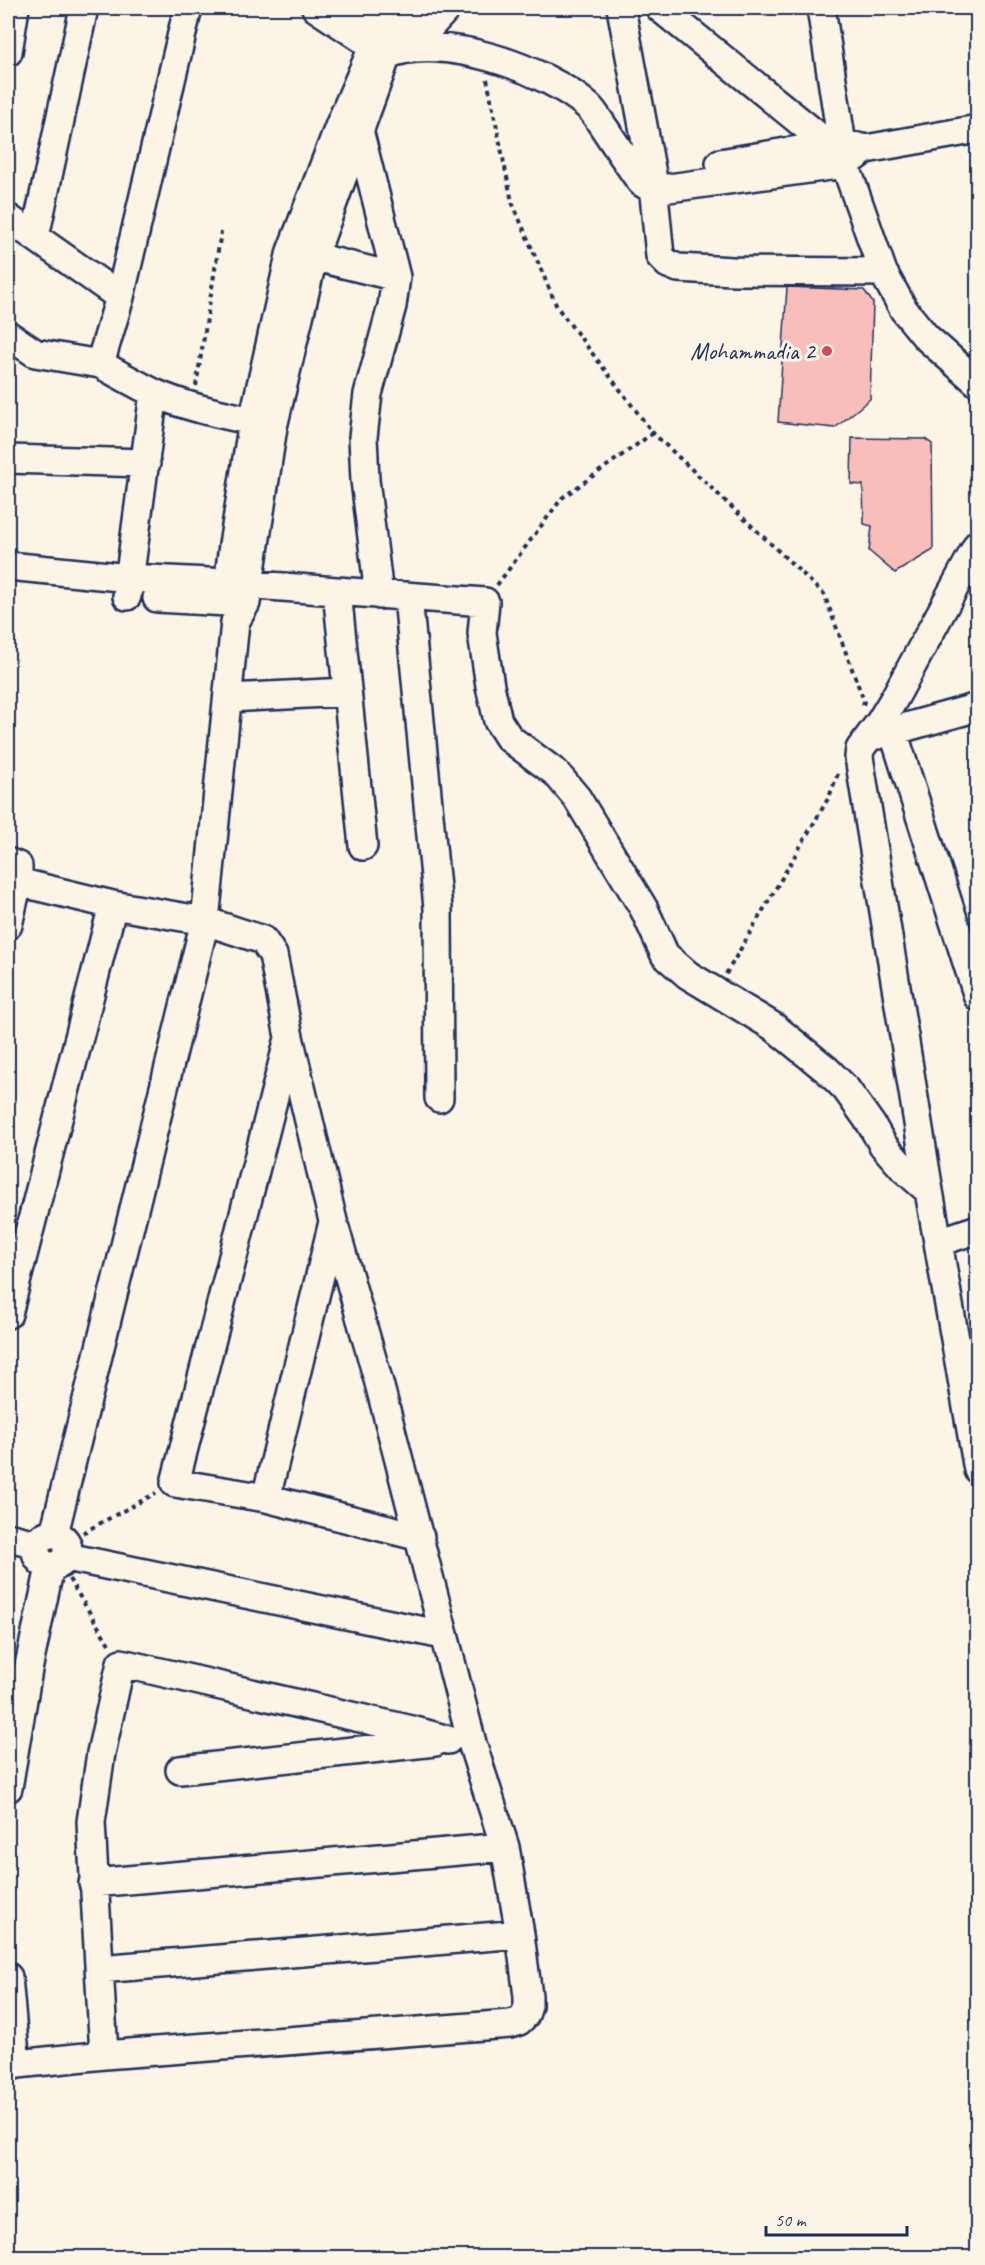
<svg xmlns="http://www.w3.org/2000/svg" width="985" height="2265" font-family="Caveat,sans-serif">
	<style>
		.building { fill: #fabeba; stroke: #1b2f5e; stroke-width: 1.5 }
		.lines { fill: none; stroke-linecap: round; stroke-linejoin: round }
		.minor-casing { stroke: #1b2f5e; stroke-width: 32 }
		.path { stroke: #1b2f5e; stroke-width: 4; stroke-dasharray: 4.5 4.5; stroke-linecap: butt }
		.minor { stroke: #fcf5e5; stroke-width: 27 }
		.poi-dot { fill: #d1495b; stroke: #fcf5e5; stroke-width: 2 }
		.labels { text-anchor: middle; stroke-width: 6; stroke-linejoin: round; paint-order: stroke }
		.poi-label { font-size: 24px; fill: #1b2f5e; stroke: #fcf5e5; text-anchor: end }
	</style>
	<rect width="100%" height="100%" fill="#fcf5e5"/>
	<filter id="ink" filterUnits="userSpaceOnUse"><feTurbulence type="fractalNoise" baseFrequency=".0167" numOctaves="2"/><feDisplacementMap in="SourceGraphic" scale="12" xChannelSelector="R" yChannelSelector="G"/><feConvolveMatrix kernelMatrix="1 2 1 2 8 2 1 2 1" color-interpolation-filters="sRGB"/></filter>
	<g filter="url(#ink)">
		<path class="building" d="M787,287L864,290L873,303L870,399L835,428L778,422Z
			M852,438L925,439L932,444L933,550L895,573L869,551L872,526L864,524L863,485L851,484Z"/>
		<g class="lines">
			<defs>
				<path id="minor" d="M316,8L387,55C440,31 547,69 589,107C595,113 600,122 605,129C617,147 629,165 641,182L654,190L845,164L866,149
					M355,8L396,34L402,48
					M621,8L652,174L660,256L668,264L678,268L733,271L883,272
					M660,8L829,145
					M821,8L845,164L883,272L904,310L926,337L978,383
					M410,48L447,8
					M8,52L15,8
					M358,133L360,134L396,277L392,306L368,394L363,437L365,480L379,595
					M720,163L841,143L866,149L978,129
					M8,218L120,297
					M35,237L84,8
					M295,252L396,277
					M8,335L35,353L100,364L120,297L188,8
					M100,364C118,374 136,384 154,393C186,407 220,414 253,421
					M8,459L146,463
					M978,544L894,699L880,722L860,749L859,757L929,1191L978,1470
					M8,566L130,578L228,583L485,602L482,633L490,686L498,721L509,738L556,773L577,798L644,909L665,955L688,975L774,1027L827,1070L846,1089L871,1124L883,1145L904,1169L929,1191
					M337,591L363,846
					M127,596L154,393
					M408,597L438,908L439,1098
					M157,598L245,603
					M226,602L233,545L253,421L291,251L340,124L373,47
					M229,698L347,692
					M893,731L978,997
					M878,735L978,707
					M8,862L18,866V882L113,905L8,1314
					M8,925L18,882
					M288,1042L175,1483L266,1498L420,1537
					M939,1242L978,1229
					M266,1498L333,1222
					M36 1550a16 16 0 1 1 32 0a16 16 0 1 1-32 0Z
					M54,1534L205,921L113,905
					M8,1537L37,1544
					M67,1557L443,1635
					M180,1770L435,1742
					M8,1788L28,1670L50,1567
					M93,1883L505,1847
					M100,1969L520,1934
					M8,1977L16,2065
					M104,2055L91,1822L101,1753L121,1663L412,1730L448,1740
					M8,2065L104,2055L510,2024L519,2021L525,2015L528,2006V1996L520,1934L505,1847L472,1743L379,1383L333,1221L289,1037L273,955L263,940L205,921L235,622L246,603L273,427L313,258L387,55L396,34L413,8"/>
			</defs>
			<use href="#minor" class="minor-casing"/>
			<path class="path" d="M487,79L512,202L557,307L653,433L824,594L864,701L863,705
				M196,386L221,232
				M497,585L562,498L653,433
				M726,974L829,797L839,771
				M75,1537L156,1493
				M69,1579L109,1644"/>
			<use href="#minor" class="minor"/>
		</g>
	</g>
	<circle class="poi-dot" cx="827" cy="351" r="6"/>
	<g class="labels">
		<g class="poi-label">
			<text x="815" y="359">Mohammadia 2</text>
		</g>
	</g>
	<rect width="985" height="2265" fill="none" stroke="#fcf5e5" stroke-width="30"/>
	<rect x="15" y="15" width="955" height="2235" fill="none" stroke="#1b2f5e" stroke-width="2" filter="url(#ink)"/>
	<path d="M766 2226v9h141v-9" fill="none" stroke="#1b2f5e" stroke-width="3"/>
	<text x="775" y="2226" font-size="18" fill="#1b2f5e" stroke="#fcf5e5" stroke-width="4.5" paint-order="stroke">50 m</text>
</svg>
